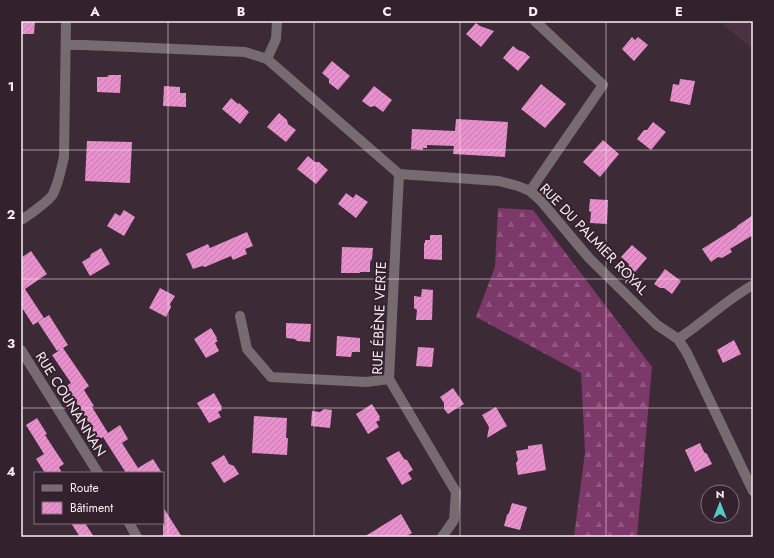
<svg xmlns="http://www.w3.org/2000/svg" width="774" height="558" font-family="Jost,sans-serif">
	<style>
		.built { fill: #4b3242 }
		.forest { fill: url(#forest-firs) }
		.building { fill: url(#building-hatch) }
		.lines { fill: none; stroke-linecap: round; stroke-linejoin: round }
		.street { stroke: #756b71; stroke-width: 10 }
		.grid { fill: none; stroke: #f9edf4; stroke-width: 1; stroke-opacity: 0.55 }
		.labels { text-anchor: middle; stroke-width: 4; stroke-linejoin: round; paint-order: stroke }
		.street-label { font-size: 14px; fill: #f9edf4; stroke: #33212d }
		.neatline { fill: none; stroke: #f9edf4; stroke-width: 1.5 }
		.grid-label { font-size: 13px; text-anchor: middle; font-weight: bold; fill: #f9edf4 }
	</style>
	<defs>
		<pattern id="forest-firs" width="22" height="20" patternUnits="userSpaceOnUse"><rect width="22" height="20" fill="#7d386a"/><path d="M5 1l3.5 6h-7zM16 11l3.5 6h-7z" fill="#905580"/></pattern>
		<pattern id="building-hatch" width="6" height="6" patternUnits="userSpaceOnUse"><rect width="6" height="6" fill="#e691cb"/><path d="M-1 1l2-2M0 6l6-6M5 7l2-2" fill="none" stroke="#bf7eaa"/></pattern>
	</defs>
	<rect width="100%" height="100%" fill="#3d2a37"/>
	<path class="built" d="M719,21H753V49Z"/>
	<path class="forest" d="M498,208L533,210L652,367L637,537H574L585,452L581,373L476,317L495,267Z"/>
	<path class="building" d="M21,21H35L34,34H21Z
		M476,23L480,26L494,31L481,47L466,34Z
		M632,37L635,40L638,37L648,45L634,61L622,49Z
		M513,46L518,50L524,52L530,57L518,71L503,58Z
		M332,61L350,76L338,90L329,83V79L322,73Z
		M109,75H121L120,93L97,92V77H107Z
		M680,79L695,81L690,105L670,101L673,84L679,85Z
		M541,84L566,104L545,128L521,109Z
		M164,86L180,87V93H186V107L163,106Z
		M374,86L392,100L383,112L375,106L370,107L362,101Z
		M231,98L238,104L239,103L249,112L240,124L222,109Z
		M279,113L287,120L288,124L296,130L286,142L267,127Z
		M456,119L508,122L505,157L453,154L454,146L427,145V148H423V150L411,149L412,129L455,131Z
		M653,122L666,132L651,150L637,139L644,130H647Z
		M603,140L619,154L600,177L583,162Z
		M87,141L132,142L130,183L85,181Z
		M308,156L315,162H319L328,170L316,184L297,169Z
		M346,193L353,198L356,194L368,202L356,218L338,204Z
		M590,199L608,200L607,224L590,223L591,212L589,211Z
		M124,210L135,217L124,236L107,226L115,213L120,216Z
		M753,215V235L730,249L732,252L722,258L718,257L711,262L702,249L737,227V226Z
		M247,232L253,246L245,249L247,254L233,260L231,256L205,267L202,266L193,269L186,254L208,244L210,248Z
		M430,235H442V260L424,259V243H425V240H430Z
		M632,245L647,258L625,284L629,264L621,257Z
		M342,247L373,248L372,259L370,262V272H360V273H341Z
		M101,248L110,264L90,276L82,262L90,257L91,254Z
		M31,251L47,274L25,289L44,318L33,325L21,306V258Z
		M665,269L681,281L672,294L664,288H660L654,284Z
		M160,288L175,296L170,304L171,307L166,317L149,308Z
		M422,289L433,290L432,320H416L417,310L414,308V296L421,297Z
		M49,315L68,345L63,348L89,386L84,390L94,406L92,407L108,433L120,425L128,439L122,443L138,468L153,459L162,473H126L103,437L98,440L88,423H89L66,386L71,383L52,355L60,350L57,351L38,322Z
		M286,323L311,324L310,342L297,341L295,339L286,338Z
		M211,328L217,338L216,339L218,341L215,343L219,351L206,358L194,339Z
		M337,336L360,338V352H352L351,357L336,356Z
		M734,340L741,354L723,363L717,350Z
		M418,347L434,348L432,367L416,366Z
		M453,388L464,404L448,414L444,409V403L440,397Z
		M214,393L222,407H221L222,410L218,412L221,417L209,423L197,403Z
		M372,404L380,417L379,418L380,420L376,422L379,427L368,434L356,414Z
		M496,407L507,426L487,438L489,427L482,415Z
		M324,409L332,410L330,428L311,426L312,411L320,412Z
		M254,416L287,418L286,438H288L287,455L252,453Z
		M37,418L47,434L45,435L64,464L59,467L62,473H45L36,459L44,454L26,425Z
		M700,443L704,452L707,454L712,464L695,472L685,450Z
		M542,444L546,470L518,475L516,463L518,460L516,451L528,449V446Z
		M399,451L404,459L407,460L413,470L408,473L412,479L402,485L386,458Z
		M224,455L229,464L234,466L239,474L224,483L211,463Z
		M512,503L527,507L520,530L504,526L507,515L509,513Z
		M163,507L182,537H163Z
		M401,514L412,533L405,537H364Z
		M71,523H85L94,537H80Z"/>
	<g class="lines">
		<path class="street" d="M66,45H84L245,52L267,59L399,174L499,181L518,186L530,191L541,201L589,258L657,325L678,339L687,353L753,491
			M267,59L276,39L277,21
			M399,174L389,379L456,492L454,520L442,537
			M530,191L603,85L535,21
			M21,220C28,216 50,200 53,194C59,182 61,169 64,157L66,21
			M240,316L247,349L271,377L366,382L389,379
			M678,339C704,322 726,300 753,285
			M21,350L98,473
			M129,523L137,537"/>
	</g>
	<path class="grid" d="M168,21V537M314,21V537M460,21V537M606,21V537M21,150H753M21,279H753M21,408H753"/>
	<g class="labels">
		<g class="street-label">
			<text transform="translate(594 239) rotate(46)" y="5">RUE DU PALMIER ROYAL</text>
			<text transform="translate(379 318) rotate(-88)" y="5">RUE ÉBÈNE VERTE</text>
			<text transform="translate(71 404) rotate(58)" y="5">RUE COUNANNAN</text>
		</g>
	</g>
	<rect width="774" height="558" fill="none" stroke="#33212d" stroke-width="44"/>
	<rect x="34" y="472" width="130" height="52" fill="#33212d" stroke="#82737d"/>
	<rect x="42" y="485" width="20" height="6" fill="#756b71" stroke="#82737d"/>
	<text x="70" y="492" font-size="12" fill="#f9edf4">Route</text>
	<rect x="42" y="502" width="20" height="12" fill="url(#building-hatch)" stroke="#82737d"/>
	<text x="70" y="512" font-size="12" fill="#f9edf4">Bâtiment</text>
	<g transform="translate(720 504)"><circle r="19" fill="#33212d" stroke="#82737d"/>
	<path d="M0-3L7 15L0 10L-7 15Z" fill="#55cdc6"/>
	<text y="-6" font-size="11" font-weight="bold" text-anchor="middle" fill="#f9edf4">N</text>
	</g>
	<rect x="22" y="22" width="730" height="514" class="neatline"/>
	<g class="grid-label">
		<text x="95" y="16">A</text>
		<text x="241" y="16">B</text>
		<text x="387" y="16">C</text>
		<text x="533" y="16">D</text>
		<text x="679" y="16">E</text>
		<text x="11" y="91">1</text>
		<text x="11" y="219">2</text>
		<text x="11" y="348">3</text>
		<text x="11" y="476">4</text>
	</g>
</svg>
